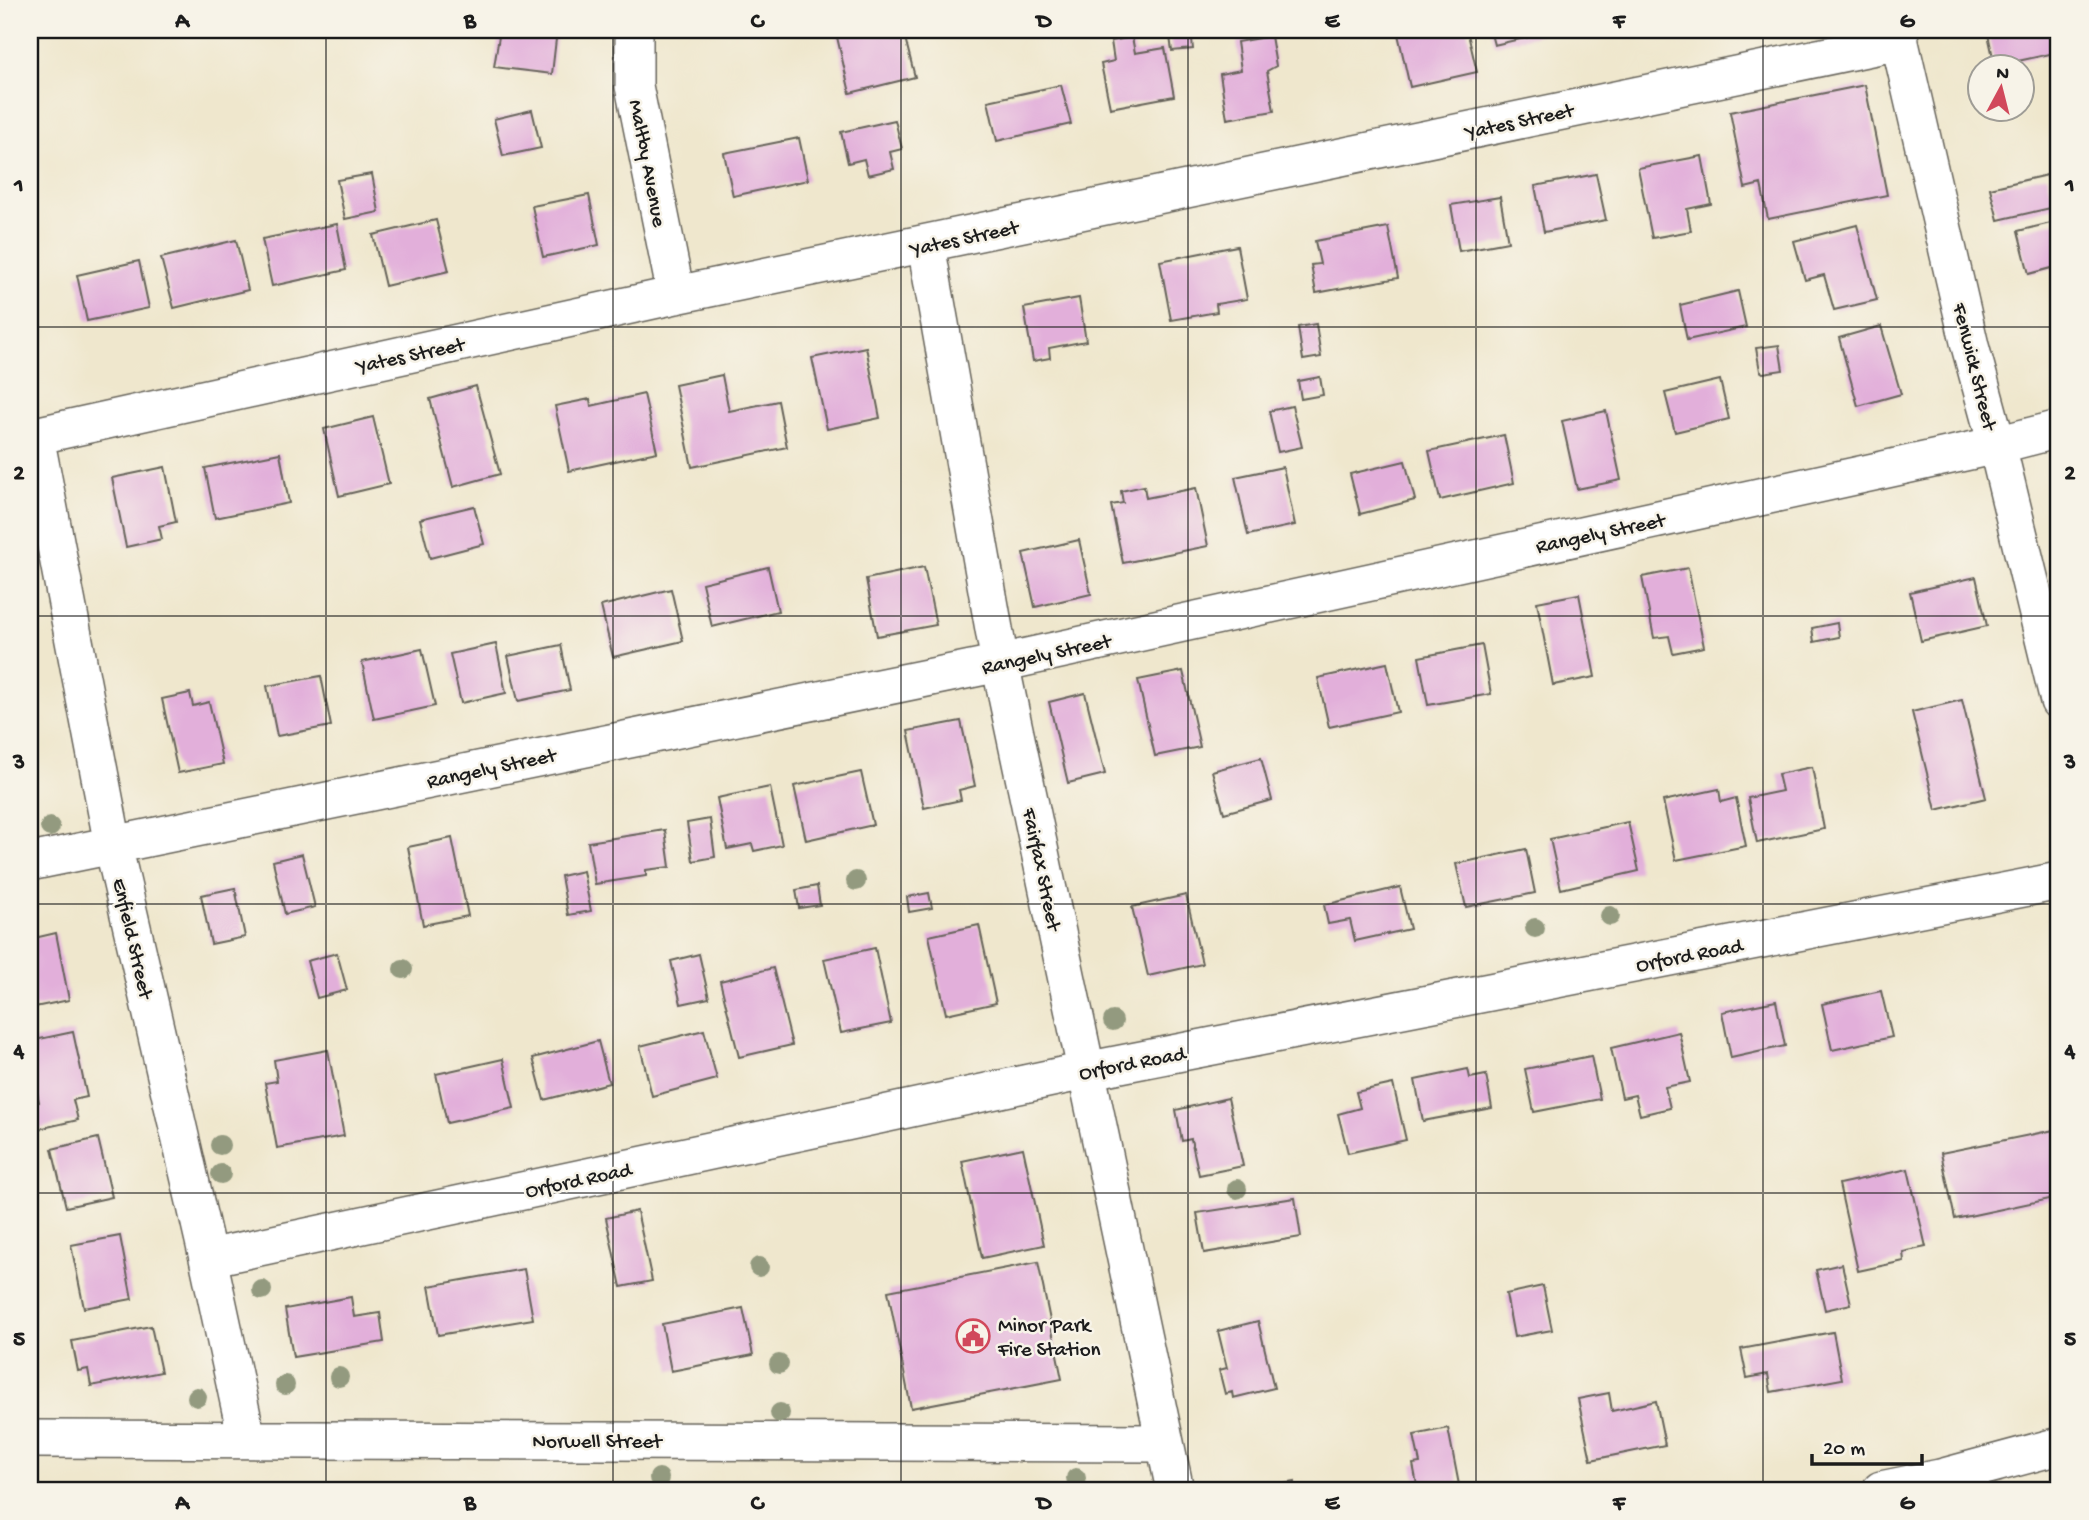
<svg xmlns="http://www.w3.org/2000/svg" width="2089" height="1520" font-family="'Gochi Hand',sans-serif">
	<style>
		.building { fill: #e2afda }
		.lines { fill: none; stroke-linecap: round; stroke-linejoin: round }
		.street-casing { stroke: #66635a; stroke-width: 40 }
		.street { stroke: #fff; stroke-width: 37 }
		.tree { fill: #939a7f }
		.grid { fill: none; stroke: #1c1c1c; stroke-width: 2; stroke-opacity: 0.55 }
		.labels { text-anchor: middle; stroke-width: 5; stroke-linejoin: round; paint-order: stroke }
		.street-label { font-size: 21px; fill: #1c1c1c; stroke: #f7f3e8 }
		.poi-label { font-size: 21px; fill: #1c1c1c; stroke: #f7f3e8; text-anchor: start }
		.neatline { fill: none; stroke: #1c1c1c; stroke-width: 2.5 }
		.grid-label { font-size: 23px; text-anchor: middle; font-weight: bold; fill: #1c1c1c }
	</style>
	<rect width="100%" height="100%" fill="#f7f3e8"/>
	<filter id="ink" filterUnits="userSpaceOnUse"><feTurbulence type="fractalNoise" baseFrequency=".0143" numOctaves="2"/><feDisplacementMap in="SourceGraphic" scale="14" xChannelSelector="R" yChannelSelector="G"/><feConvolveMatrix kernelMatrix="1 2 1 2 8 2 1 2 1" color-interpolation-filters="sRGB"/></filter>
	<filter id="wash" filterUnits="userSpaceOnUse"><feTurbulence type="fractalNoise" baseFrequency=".00686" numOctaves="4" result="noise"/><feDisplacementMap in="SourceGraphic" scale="28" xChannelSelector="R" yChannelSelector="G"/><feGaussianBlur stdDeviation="1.57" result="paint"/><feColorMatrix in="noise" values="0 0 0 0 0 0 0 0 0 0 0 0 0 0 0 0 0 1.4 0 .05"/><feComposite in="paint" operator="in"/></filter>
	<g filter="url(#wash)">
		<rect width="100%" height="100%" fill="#efe7cd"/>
		<g id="blocks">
			<path class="building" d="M500,30H557L552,74L494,67Z
				M864,30H903L915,77L850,93L837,37L864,31Z
				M1169,30H1191L1193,49L1172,51Z
				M1416,30H1467L1477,72L1410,87L1398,34Z
				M1490,30H1554V31L1494,45Z
				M1987,30H2059V52L1995,66Z
				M1271,36L1276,66L1267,71L1274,111L1227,119L1220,74L1241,70L1237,42Z
				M1132,37L1135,53L1165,48L1174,96L1110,108L1101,64L1114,61L1111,41Z
				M1061,85L1071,124L997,141L988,101Z
				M1865,85L1887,195L1768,219L1761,184L1745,188L1730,112Z
				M532,110L541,148L503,156L494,119Z
				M895,120L902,149L890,152L894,169L868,175L864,159L848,163L841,132Z
				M799,138L808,180L733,196L724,153Z
				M1702,156L1711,204L1687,209L1691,231L1652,238L1638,168Z
				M372,174L379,212L345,219L337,180Z
				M1596,174L1606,220L1544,232L1535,186Z
				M2047,175L2055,207L1998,220L1990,188Z
				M589,195L599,245L543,257L532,206Z
				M1500,197L1508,242L1459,251L1451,205Z
				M436,220L449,271L385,286L373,235Z
				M2059,221V266L2029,274L2018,231Z
				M337,224L346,270L272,286L262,239Z
				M1857,225L1877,300L1834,310L1824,275L1805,280L1794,241Z
				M1388,227L1398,278L1316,293L1311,265L1320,264L1315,241Z
				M236,240L248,290L174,308L161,258Z
				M1237,246L1247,299L1216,304L1217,312L1171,320L1160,261Z
				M139,261L149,308L87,321L77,275Z
				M1738,291L1746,327L1687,340L1680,305Z
				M1079,298L1086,341L1049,348L1050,358L1033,361L1024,308Z
				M1316,324L1321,357L1303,360L1298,327Z
				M1881,326L1901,394L1858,406L1839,338Z
				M1779,345L1783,370L1763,373L1760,371L1756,348Z
				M866,347L880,418L827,429L812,358Z
				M722,375L729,411L778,401L787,447L692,467L675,385Z
				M1320,377L1323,395L1301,399L1298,381Z
				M1720,380L1729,419L1675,432L1665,393Z
				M476,386L500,474L453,487L430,399Z
				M644,394L657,452L569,471L555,406L590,399L591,406Z
				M1292,406L1302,447L1278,452L1269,411Z
				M1606,411L1621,480L1577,489L1562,421Z
				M373,417L389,484L339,496L324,429Z
				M1504,435L1514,483L1440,500L1429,451Z
				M280,453L289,503L215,518L205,468Z
				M1405,461L1415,500L1360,514L1350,474Z
				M165,467L176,522L159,526L162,539L126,547L112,478Z
				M1283,467L1295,525L1248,535L1235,477Z
				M1144,486L1146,498L1196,488L1208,546L1123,563L1111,505L1123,503L1121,491Z
				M474,506L484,544L430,558L420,519Z
				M1079,540L1091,594L1035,607L1023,553Z
				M768,567L778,611L712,627L702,583Z
				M924,567L936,625L877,636L866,579Z
				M1688,568L1704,647L1673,653L1669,636L1654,638L1642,577Z
				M1976,577L1987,626L1921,641L1910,592Z
				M671,589L683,641L613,657L601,606Z
				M1579,594L1595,677L1553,685L1537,602Z
				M1837,623L1839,637L1814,642L1812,628Z
				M496,644L506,693L461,703L450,654Z
				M561,645L570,690L518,701L508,656Z
				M1482,645L1491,694L1428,705L1419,657Z
				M422,649L435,706L374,719L362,662Z
				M1387,663L1398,712L1329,727L1318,678Z
				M1183,671L1200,747L1155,756L1138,680Z
				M321,676L331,726L277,736L267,686Z
				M190,693L193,706L209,702L223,764L178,773L162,699Z
				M1085,693L1105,774L1068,783L1049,702Z
				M1962,700L1986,798L1936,810L1912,712Z
				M961,721L975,786L959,790L961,800L924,808L908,731Z
				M1261,758L1272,800L1224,813L1212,771Z
				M1812,767L1824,829L1757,843L1748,798L1782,791L1778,774Z
				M861,772L873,825L806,840L794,786Z
				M770,787L782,845L754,851L752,844L727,849L717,798Z
				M1719,789L1721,802L1736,798L1746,846L1676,860L1663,801Z
				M710,819L715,857L693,861L687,823Z
				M1628,822L1639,871L1561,889L1550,839Z
				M665,830L670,867L646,870V876L595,884L588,842Z
				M452,838L468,916L423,925L408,847Z
				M1526,849L1535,893L1466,907L1456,864Z
				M302,854L315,907L285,914L273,861Z
				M583,871L591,911L568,915L561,876Z
				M817,886L820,905L799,908L796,890Z
				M1400,887L1410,929L1355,941L1350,920L1328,924L1324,905Z
				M235,888L245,937L211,944L201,895Z
				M929,893L932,908L909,912L907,897Z
				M1186,895L1202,964L1148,976L1132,907Z
				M979,925L996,1003L946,1014L929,936Z
				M56,933L69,1000L30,1008V939Z
				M875,948L891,1023L841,1033L824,959Z
				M337,953L347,990L317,998L307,961Z
				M699,954L709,998L681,1004L671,961Z
				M773,968L792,1045L739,1057L720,981Z
				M1881,991L1892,1037L1832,1050L1822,1004Z
				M1776,1001L1785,1046L1731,1058L1722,1012Z
				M704,1030L717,1079L652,1096L640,1046Z
				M73,1032L87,1097L73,1100L78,1120L34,1130L30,1104L39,1102L30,1060V1041Z
				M1679,1032L1690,1082L1665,1087L1670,1108L1640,1115L1635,1095L1622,1098L1611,1048Z
				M598,1041L609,1083L544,1100L533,1058Z
				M328,1050L344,1136L277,1148L265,1083L277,1081L274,1060Z
				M1591,1056L1600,1099L1534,1112L1525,1069Z
				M503,1059L514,1108L447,1123L436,1074Z
				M1468,1069L1470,1078L1486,1075L1492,1108L1423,1121L1415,1080Z
				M1393,1084L1406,1140L1348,1153L1338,1114L1360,1108L1356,1092Z
				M1228,1098L1243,1166L1199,1175L1191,1139L1182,1141L1176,1110Z
				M2059,1129V1197L1955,1219L1941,1153Z
				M98,1138L112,1197L66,1207L52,1149Z
				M1023,1148L1044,1245L982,1258L962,1161Z
				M1908,1169L1926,1247L1903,1252L1904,1261L1858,1271L1839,1184Z
				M1295,1198L1301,1237L1204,1253L1197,1213Z
				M637,1211L652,1281L621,1287L606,1218Z
				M120,1236L132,1299L84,1308L71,1245Z
				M1038,1262L1062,1379L911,1408L888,1291Z
				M1842,1264L1851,1304L1825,1310L1816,1270Z
				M524,1269L533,1319L438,1335L429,1286Z
				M1543,1286L1552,1330L1514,1337L1506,1294Z
				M351,1297L354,1317L380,1313L384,1342L293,1357L285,1309Z
				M743,1308L753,1355L671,1371L662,1324Z
				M1258,1321L1274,1388L1233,1398L1232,1392L1225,1394L1219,1370L1227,1368L1218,1331Z
				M151,1326L161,1372L91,1386L88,1369L78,1371L72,1341Z
				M1833,1332L1842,1379L1771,1392L1768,1374L1747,1378L1741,1349Z
				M1609,1393L1612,1411L1656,1401L1665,1445L1591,1460L1578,1399Z
				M1448,1428L1460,1490H1418L1413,1464L1420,1463L1414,1435Z
				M1295,1482L1296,1490H1256V1489Z"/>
		</g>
	</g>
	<g filter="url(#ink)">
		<use href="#blocks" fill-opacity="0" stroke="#66635a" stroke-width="2"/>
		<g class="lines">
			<defs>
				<path id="street" d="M634,30V86L676,295
					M1897,30L1970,346L1997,445L2059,701
					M926,245L1000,663L1175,1490
					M35,436L113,845L208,1258L247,1439
					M30,437L676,295L1900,41
					M30,862L1000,663L1997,445L2059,429
					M208,1258L1085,1071L2059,881
					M30,1439L1165,1443
					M1881,1490L1940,1478L2059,1446"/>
			</defs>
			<use href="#street" class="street-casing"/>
			<use href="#street" class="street"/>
		</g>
		<g class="tree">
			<circle cx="50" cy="827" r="10"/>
			<circle cx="856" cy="881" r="10"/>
			<circle cx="1610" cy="916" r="10"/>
			<circle cx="1535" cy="928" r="10"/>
			<circle cx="403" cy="969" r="10"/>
			<circle cx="1113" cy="1021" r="10"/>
			<circle cx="220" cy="1145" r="10"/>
			<circle cx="221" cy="1174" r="10"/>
			<circle cx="1237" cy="1189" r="10"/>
			<circle cx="759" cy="1267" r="10"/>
			<circle cx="262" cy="1290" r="10"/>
			<circle cx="779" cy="1364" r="10"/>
			<circle cx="339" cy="1377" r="10"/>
			<circle cx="285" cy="1385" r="10"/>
			<circle cx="197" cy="1397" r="10"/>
			<circle cx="780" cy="1413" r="10"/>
			<circle cx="659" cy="1478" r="10"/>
			<circle cx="1076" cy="1478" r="10"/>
		</g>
	</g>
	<path class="grid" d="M326,30V1490M613,30V1490M901,30V1490M1188,30V1490M1476,30V1490M1763,30V1490M30,327H2059M30,616H2059M30,904H2059M30,1193H2059"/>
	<defs>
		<symbol id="civic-ring" viewBox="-11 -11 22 22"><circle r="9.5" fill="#f7f3e8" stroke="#d1495b" stroke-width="1.5"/><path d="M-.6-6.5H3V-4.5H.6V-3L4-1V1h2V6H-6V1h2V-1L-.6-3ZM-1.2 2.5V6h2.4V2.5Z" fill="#d1495b"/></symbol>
	</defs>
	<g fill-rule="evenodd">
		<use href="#civic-ring" x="954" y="1317" width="38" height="38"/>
	</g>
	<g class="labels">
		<g class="street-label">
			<text transform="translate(1519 120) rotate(-12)" y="7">Yates Street</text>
			<text transform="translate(649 163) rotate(79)" y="7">Maltby Avenue</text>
			<text transform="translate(964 237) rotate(-12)" y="7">Yates Street</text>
			<text transform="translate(410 354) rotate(-12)" y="7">Yates Street</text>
			<text transform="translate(1976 366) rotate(76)" y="7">Fenwick Street</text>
			<text transform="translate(1600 532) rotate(-12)" y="7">Rangely Street</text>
			<text transform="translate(1046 653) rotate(-12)" y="7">Rangely Street</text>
			<text transform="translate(491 767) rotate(-12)" y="7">Rangely Street</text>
			<text transform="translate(1043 869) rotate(78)" y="7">Fairfax Street</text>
			<text transform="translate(134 938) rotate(77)" y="7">Enfield Street</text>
			<text transform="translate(1689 954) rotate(-11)" y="7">Orford Road</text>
			<text transform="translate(1132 1062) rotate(-11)" y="7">Orford Road</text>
			<text transform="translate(578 1179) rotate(-12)" y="7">Orford Road</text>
			<text x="597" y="1447">Norwell Street</text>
		</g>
		<g class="poi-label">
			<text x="998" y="1331">Minor Park<tspan x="998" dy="24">Fire Station</tspan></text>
		</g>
	</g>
	<rect width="2089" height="1520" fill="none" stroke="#f7f3e8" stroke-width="77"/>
	<g transform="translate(2001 88) rotate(7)"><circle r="33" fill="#f7f3e8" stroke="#9f9d96" stroke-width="2"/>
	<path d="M0-5L12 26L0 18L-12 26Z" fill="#d1495b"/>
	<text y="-10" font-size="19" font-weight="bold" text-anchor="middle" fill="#1c1c1c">N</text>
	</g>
	<path d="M1812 1454v10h110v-10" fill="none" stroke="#1c1c1c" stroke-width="3.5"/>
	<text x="1823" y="1454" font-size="21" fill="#1c1c1c" stroke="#f7f3e8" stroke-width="5" paint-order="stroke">20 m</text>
	<rect x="38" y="38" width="2012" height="1444" class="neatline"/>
	<g class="grid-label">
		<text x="182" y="27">A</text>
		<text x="470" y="27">B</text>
		<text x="757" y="27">C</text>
		<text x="1044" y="27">D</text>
		<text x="1332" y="27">E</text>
		<text x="1619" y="27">F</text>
		<text x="1907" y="27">G</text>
		<text x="19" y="191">1</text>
		<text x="2070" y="191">1</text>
		<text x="19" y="479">2</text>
		<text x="2070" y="479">2</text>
		<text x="19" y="768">3</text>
		<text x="2070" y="768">3</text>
		<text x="19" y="1057">4</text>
		<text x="2070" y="1057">4</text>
		<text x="19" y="1345">5</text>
		<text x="2070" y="1345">5</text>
		<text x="182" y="1509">A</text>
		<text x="470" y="1509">B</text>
		<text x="757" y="1509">C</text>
		<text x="1044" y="1509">D</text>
		<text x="1332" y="1509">E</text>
		<text x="1619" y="1509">F</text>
		<text x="1907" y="1509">G</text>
	</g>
</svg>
